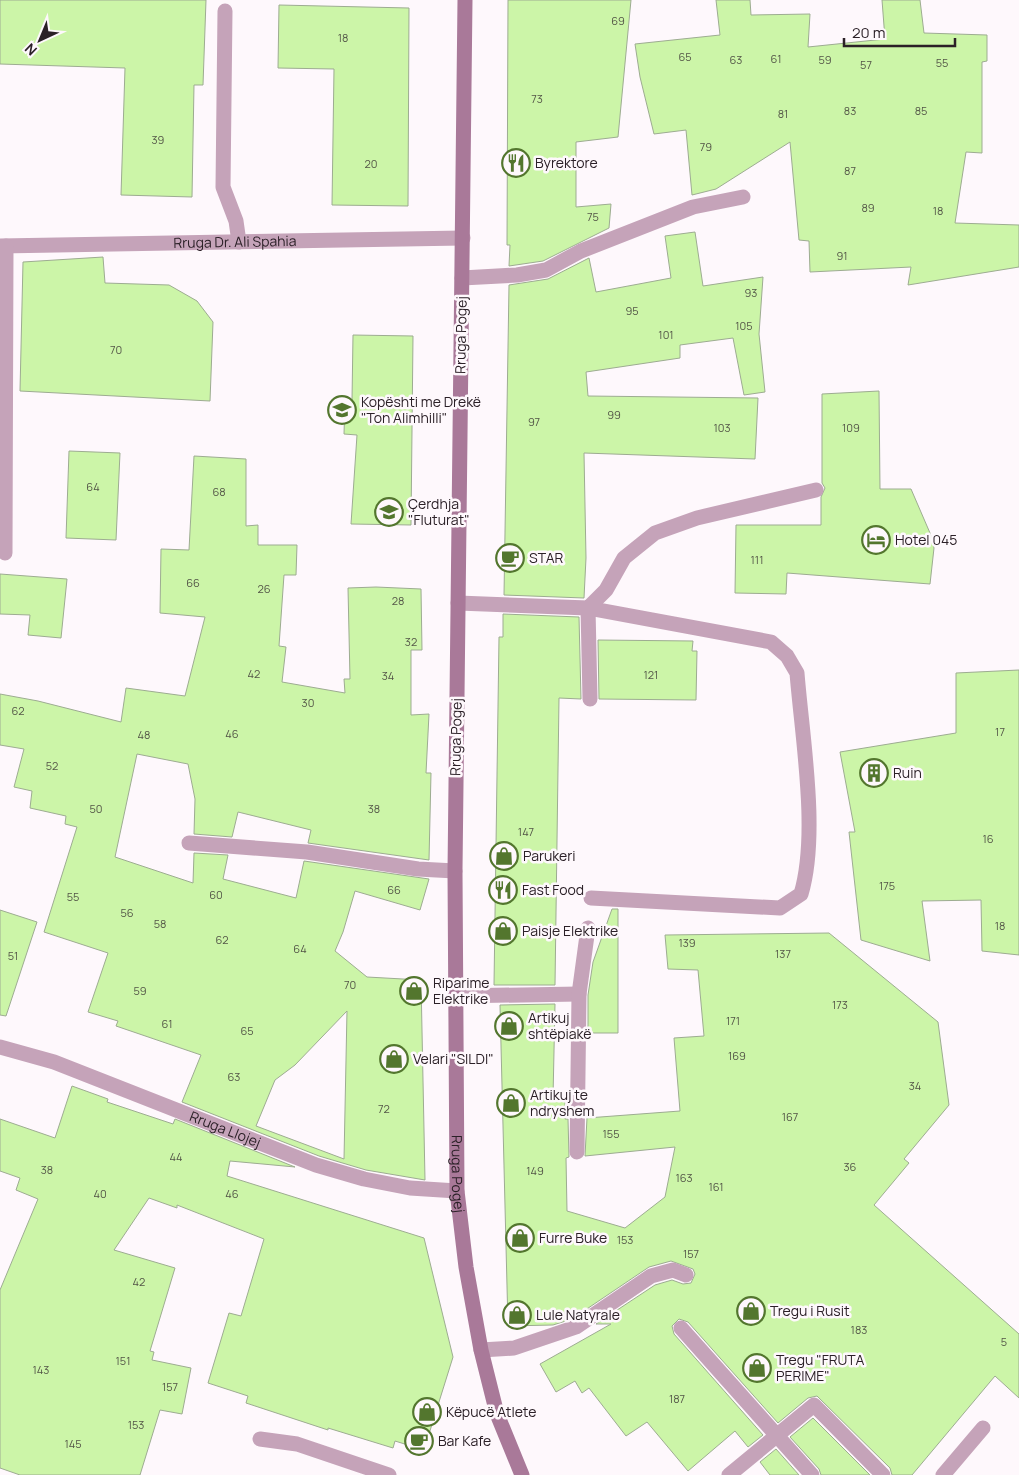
<svg xmlns="http://www.w3.org/2000/svg" width="1019" height="1475" font-family="Manrope,sans-serif">
	<style>
		.building { fill: #ccf5a8; stroke: #9dac91; fill-rule: evenodd }
		.lines { fill: none; stroke-linecap: round; stroke-linejoin: round }
		.service { stroke: #c5a3b9; stroke-width: 15 }
		.pedestrian { stroke: #c5a3b9; stroke-width: 15 }
		.minor { stroke: #c5a3b9; stroke-width: 15 }
		.secondary { stroke: #a97999; stroke-width: 15 }
		.labels { text-anchor: middle; stroke-width: 5; stroke-linejoin: round; paint-order: stroke }
		.number-label { font-size: 11px; fill: #535547 }
		.poi-label { font-size: 14px; fill: #2b2027; stroke: #fef8fc; text-anchor: start }
		.street-label { font-size: 14px; fill: #2b2027; stroke: #fef8fc }
	</style>
	<rect width="100%" height="100%" fill="#fef8fc"/>
	<path class="building" d="M0,0H206L203,85H194L192,197L121,195L125,68L0,64Z
		M508,0H631L618,137L576,142V207L611,204L609,228L543,261L509,266L510,245H507Z
		M716,0H750L751,15L810,14L808,47L885,39L882,0H920L924,33L987,35V61L982,62V153L966,152L955,223L1019,225V267L908,285L911,267L810,272L809,241L799,240L790,142L716,189L692,195L686,130L654,134L640,77L635,44L720,35Z
		M279,5L409,8L408,206L332,205L334,69L278,68Z
		M695,232L703,286L763,277L759,334L765,392L744,395L733,338L680,345V358L586,372L588,396L758,398L755,459L584,453L586,558L584,598L504,595L509,285L548,279L589,258L596,292L671,278L665,236Z
		M103,257L105,283L169,285L197,301L213,322L210,401L20,391L23,262Z
		M353,335L413,336L411,525L351,524L357,435L344,434L345,400H352Z
		M879,391L880,489H911L930,533L934,548L930,584L787,573L786,594L735,593L736,525H821V497L825,488L822,483V394Z
		M69,451L120,453L116,540L66,538Z
		M194,456L246,459V526L258,525V545H297L296,575H284L279,646L286,647L282,682L345,693L344,679H350L348,588L376,587L421,589L422,650H411V715L429,714L426,773H431L429,860L308,843L311,830L238,812L232,837L194,834L195,799L188,764L137,754L115,857L193,883L194,853L228,855L223,879L296,898L304,861L429,879L420,910L355,891L343,932L335,951L367,977L421,980L425,1180L366,1170L319,1156L182,1102L201,1055L116,1026L118,1021L88,1012L108,953L44,932L77,827L65,824L66,816L30,808L32,791L14,787L24,749L0,745V694L38,701L121,722L126,688L185,696L205,617L160,613L161,549L189,550ZM347,1011L344,1159L256,1126L275,1080L295,1065Z
		M0,574L67,579L61,638L28,635L30,615L0,614Z
		M503,614L579,617L581,699L559,698L555,985H494L499,637H503Z
		M598,640L693,641L692,651H697L696,700L599,699Z
		M1019,670V955L982,951L981,900L922,901L930,961L861,940L849,832H855L840,752L956,733V673Z
		M612,909H618V1033H588V995L593,962Z
		M0,910L37,922L6,1016L0,1015Z
		M829,933L938,1022L949,1105L904,1159L909,1163L874,1205L1019,1334V1398L995,1376L912,1475H892L890,1468L817,1396L808,1398L778,1423L688,1322L679,1319L672,1326L674,1334L763,1435L748,1447L735,1431L688,1471L647,1422L626,1436L589,1388L582,1393L575,1381L556,1392L540,1364L611,1324H596L655,1285L672,1280L683,1284L691,1283L695,1274L693,1269L671,1261L649,1267L572,1319L553,1325L508,1326L500,1005L555,1004L553,1098L565,1100V1119H568L569,1157L566,1158L567,1211L625,1228L665,1197L675,1147L585,1156L587,1118L680,1111L674,1038L704,1036L698,970L668,969L665,935Z
		M72,1086L108,1099L107,1102L173,1124L175,1119L295,1167L230,1161L227,1176L424,1238L453,1357L424,1450L395,1441L393,1448L328,1428V1430L246,1403L248,1396L208,1383L229,1313L241,1316L264,1239L177,1205V1208L149,1198L114,1250L175,1268L150,1351L154,1352L152,1360L191,1368L182,1414L160,1410L140,1475H20L0,1468V1290L38,1199L16,1190L20,1178L0,1171V1119L55,1138Z
		M813,1418L870,1475H821L819,1469L790,1437Z
		M776,1449L799,1475H770L760,1462Z"/>
	<g class="lines">
		<path class="service" d="M225,11L223,187L236,221L239,242
			M458,603L588,608L771,642L787,656L797,673C802,737 819,834 801,894L780,908L591,898
			M590,699L588,608L606,590L624,558L655,533L697,518L816,490
			M481,1350L514,1348L576,1327L651,1276L673,1270L686,1275
			M260,1439L297,1444L389,1475"/>
		<path class="pedestrian" d="M681,1328L812,1475
			M729,1475L814,1405L883,1475
			M943,1475L983,1428"/>
		<g class="minor">
			<path id="s1" d="M0,246L463,238"/>
			<path d="M462,278L517,275L546,270L581,251L693,207L743,197"/>
			<path d="M5,553L6,246"/>
			<path d="M189,843L307,852L418,869L455,871"/>
			<path d="M455,996L579,994"/>
			<path id="s2" d="M0,1047L54,1062L316,1165L364,1179L410,1188L457,1191"/>
			<path d="M577,1152L579,994L588,928"/>
		</g>
		<path class="secondary" id="s3" d="M465,0L455,871L457,1191L466,1267L481,1350L497,1414L522,1475"/>
	</g>
	<defs>
		<symbol id="restaurant-ring" viewBox="-11 -11 22 22"><circle r="9.5" fill="#fef8fc" stroke="#53762e" stroke-width="1.5"/><path d="M-5-6h1v4h1v-4h1v4h1v-4h1v5L-1.5 .5V6h-2V.5L-5-1ZM5-6V6H3V1.5H1.5Q1.5-4 5-6Z" fill="#53762e"/></symbol>
		<symbol id="school-ring" viewBox="-11 -11 22 22"><circle r="9.5" fill="#fef8fc" stroke="#53762e" stroke-width="1.5"/><path d="M0-5L7-2L0 1L-7-2ZM-4 1L0 2.5L4 1V4Q0 6-4 4Z" fill="#53762e"/></symbol>
		<symbol id="hotel-ring" viewBox="-11 -11 22 22"><circle r="9.5" fill="#fef8fc" stroke="#53762e" stroke-width="1.5"/><path d="M-6-4.5h1.5V1H6V5H4.5V3h-9V5H-6ZM-4 0a1.8 1.8 0 1 1 3.6 0ZM.5 0V-2.5h3Q6-2.5 6 0Z" fill="#53762e"/></symbol>
		<symbol id="cafe-ring" viewBox="-11 -11 22 22"><circle r="9.5" fill="#fef8fc" stroke="#53762e" stroke-width="1.5"/><path d="M-5.5-4.5H6V0H3Q3 3.5 0 3.5H-2.5Q-5.5 3.5-5.5 0ZM3-3.2v2h1.7v-2ZM-6 4.5H4V6H-6Z" fill="#53762e"/></symbol>
		<symbol id="building-ring" viewBox="-11 -11 22 22"><circle r="9.5" fill="#fef8fc" stroke="#53762e" stroke-width="1.5"/><path d="M-4-6H4V6H1V3H-1V6H-4ZM-2.5-4.3h1.7v1.8h-1.7ZM.8-4.3h1.7v1.8H.8ZM-2.5-1h1.7V.8h-1.7ZM.8-1h1.7V.8H.8Z" fill="#53762e"/></symbol>
		<symbol id="shop-ring" viewBox="-11 -11 22 22"><circle r="9.5" fill="#fef8fc" stroke="#53762e" stroke-width="1.5"/><path d="M-5-2.5h2.3a2.7 3.5 0 0 1 5.4 0H5L5.5 6h-11ZM-1.5-2.5h3a1.5 2.3 0 0 0-3 0Z" fill="#53762e"/></symbol>
	</defs>
	<g fill-rule="evenodd">
		<use href="#restaurant-ring" x="500" y="147" width="32" height="32"/>
		<use href="#school-ring" x="326" y="394" width="32" height="32"/>
		<use href="#school-ring" x="373" y="496" width="32" height="32"/>
		<use href="#hotel-ring" x="860" y="524" width="32" height="32"/>
		<use href="#cafe-ring" x="494" y="542" width="32" height="32"/>
		<use href="#building-ring" x="858" y="757" width="32" height="32"/>
		<use href="#shop-ring" x="488" y="840" width="32" height="32"/>
		<use href="#restaurant-ring" x="487" y="874" width="32" height="32"/>
		<use href="#shop-ring" x="487" y="915" width="32" height="32"/>
		<use href="#shop-ring" x="398" y="975" width="32" height="32"/>
		<use href="#shop-ring" x="493" y="1010" width="32" height="32"/>
		<use href="#shop-ring" x="378" y="1043" width="32" height="32"/>
		<use href="#shop-ring" x="495" y="1087" width="32" height="32"/>
		<use href="#shop-ring" x="504" y="1222" width="32" height="32"/>
		<use href="#shop-ring" x="735" y="1295" width="32" height="32"/>
		<use href="#shop-ring" x="501" y="1299" width="32" height="32"/>
		<use href="#shop-ring" x="741" y="1352" width="32" height="32"/>
		<use href="#shop-ring" x="411" y="1396" width="32" height="32"/>
		<use href="#cafe-ring" x="403" y="1425" width="32" height="32"/>
	</g>
	<g class="labels">
		<g class="number-label">
			<text x="618" y="25">69</text>
			<text x="343" y="42">18</text>
			<text x="685" y="61">65</text>
			<text x="776" y="63">61</text>
			<text x="736" y="64">63</text>
			<text x="825" y="64">59</text>
			<text x="942" y="67">55</text>
			<text x="866" y="69">57</text>
			<text x="537" y="103">73</text>
			<text x="850" y="115">83</text>
			<text x="921" y="115">85</text>
			<text x="783" y="118">81</text>
			<text x="158" y="144">39</text>
			<text x="706" y="151">79</text>
			<text x="371" y="168">20</text>
			<text x="850" y="175">87</text>
			<text x="868" y="212">89</text>
			<text x="938" y="215">18</text>
			<text x="593" y="221">75</text>
			<text x="842" y="260">91</text>
			<text x="751" y="297">93</text>
			<text x="632" y="315">95</text>
			<text x="744" y="330">105</text>
			<text x="666" y="339">101</text>
			<text x="116" y="354">70</text>
			<text x="614" y="419">99</text>
			<text x="534" y="426">97</text>
			<text x="722" y="432">103</text>
			<text x="851" y="432">109</text>
			<text x="93" y="491">64</text>
			<text x="219" y="496">68</text>
			<text x="757" y="564">111</text>
			<text x="193" y="587">66</text>
			<text x="264" y="593">26</text>
			<text x="398" y="605">28</text>
			<text x="411" y="646">32</text>
			<text x="254" y="678">42</text>
			<text x="651" y="679">121</text>
			<text x="388" y="680">34</text>
			<text x="308" y="707">30</text>
			<text x="18" y="715">62</text>
			<text x="1000" y="736">17</text>
			<text x="232" y="738">46</text>
			<text x="144" y="739">48</text>
			<text x="52" y="770">52</text>
			<text x="96" y="813">50</text>
			<text x="374" y="813">38</text>
			<text x="526" y="836">147</text>
			<text x="988" y="843">16</text>
			<text x="887" y="890">175</text>
			<text x="394" y="894">66</text>
			<text x="216" y="899">60</text>
			<text x="73" y="901">55</text>
			<text x="127" y="917">56</text>
			<text x="160" y="928">58</text>
			<text x="1000" y="930">18</text>
			<text x="222" y="944">62</text>
			<text x="687" y="947">139</text>
			<text x="300" y="953">64</text>
			<text x="783" y="958">137</text>
			<text x="13" y="960">51</text>
			<text x="350" y="989">70</text>
			<text x="140" y="995">59</text>
			<text x="840" y="1009">173</text>
			<text x="733" y="1025">171</text>
			<text x="167" y="1028">61</text>
			<text x="247" y="1035">65</text>
			<text x="737" y="1060">169</text>
			<text x="234" y="1081">63</text>
			<text x="915" y="1090">34</text>
			<text x="384" y="1113">72</text>
			<text x="790" y="1121">167</text>
			<text x="611" y="1138">155</text>
			<text x="176" y="1161">44</text>
			<text x="850" y="1171">36</text>
			<text x="47" y="1174">38</text>
			<text x="535" y="1175">149</text>
			<text x="684" y="1182">163</text>
			<text x="716" y="1191">161</text>
			<text x="100" y="1198">40</text>
			<text x="232" y="1198">46</text>
			<text x="625" y="1244">153</text>
			<text x="691" y="1258">157</text>
			<text x="139" y="1286">42</text>
			<text x="859" y="1334">183</text>
			<text x="1004" y="1346">5</text>
			<text x="123" y="1365">151</text>
			<text x="41" y="1374">143</text>
			<text x="170" y="1391">157</text>
			<text x="677" y="1403">187</text>
			<text x="136" y="1429">153</text>
			<text x="73" y="1448">145</text>
		</g>
		<g class="poi-label">
			<text x="535" y="168">Byrektore</text>
			<text x="361" y="407">Kopështi me Drekë<tspan x="361" dy="16">"Ton Alimhilli"</tspan></text>
			<text x="408" y="509">Çerdhja<tspan x="408" dy="16">"Fluturat"</tspan></text>
			<text x="895" y="545">Hotel 045</text>
			<text x="529" y="563">STAR</text>
			<text x="893" y="778">Ruin</text>
			<text x="523" y="861">Parukeri</text>
			<text x="522" y="895">Fast Food</text>
			<text x="522" y="936">Paisje Elektrike</text>
			<text x="433" y="988">Riparime<tspan x="433" dy="16">Elektrike</tspan></text>
			<text x="528" y="1023">Artikuj<tspan x="528" dy="16">shtëpiakë</tspan></text>
			<text x="413" y="1064">Velari "SILDI"</text>
			<text x="530" y="1100">Artikuj te<tspan x="530" dy="16">ndryshem</tspan></text>
			<text x="539" y="1243">Furre Buke</text>
			<text x="770" y="1316">Tregu i Rusit</text>
			<text x="536" y="1320">Lule Natyrale</text>
			<text x="776" y="1365">Tregu "FRUTA<tspan x="776" dy="16">PERIME"</tspan></text>
			<text x="446" y="1417">Këpucë Atlete</text>
			<text x="438" y="1446">Bar Kafe</text>
		</g>
		<g class="street-label">
			<text dy="5" stroke="none"><textPath href="#s1" startOffset="235">Rruga Dr. Ali Spahia</textPath></text>
			<text transform="translate(461 335) rotate(-89)" y="5">Rruga Pogej</text>
			<text transform="translate(456 737) rotate(-89)" y="5">Rruga Pogej</text>
			<text dy="5" stroke="none"><textPath href="#s2" startOffset="240">Rruga Llojej</textPath></text>
			<text dy="5" stroke="none"><textPath href="#s3" startOffset="1174">Rruga Pogej</textPath></text>
		</g>
	</g>
	<g transform="translate(40 40) rotate(224)" stroke="#fef8fc" stroke-width="4" paint-order="stroke">
	<path d="M0-4L9 19L0 12L-9 19Z" fill="#2b2027"/>
	<text y="-8" font-size="14" font-weight="bold" text-anchor="middle" fill="#2b2027">N</text>
	</g>
	<path d="M844 38v8h111v-8" fill="none" stroke="#2b2027" stroke-width="2.5"/>
	<text x="852" y="38" font-size="15" fill="#2b2027" stroke="#fef8fc" stroke-width="4" paint-order="stroke">20 m</text>
</svg>
